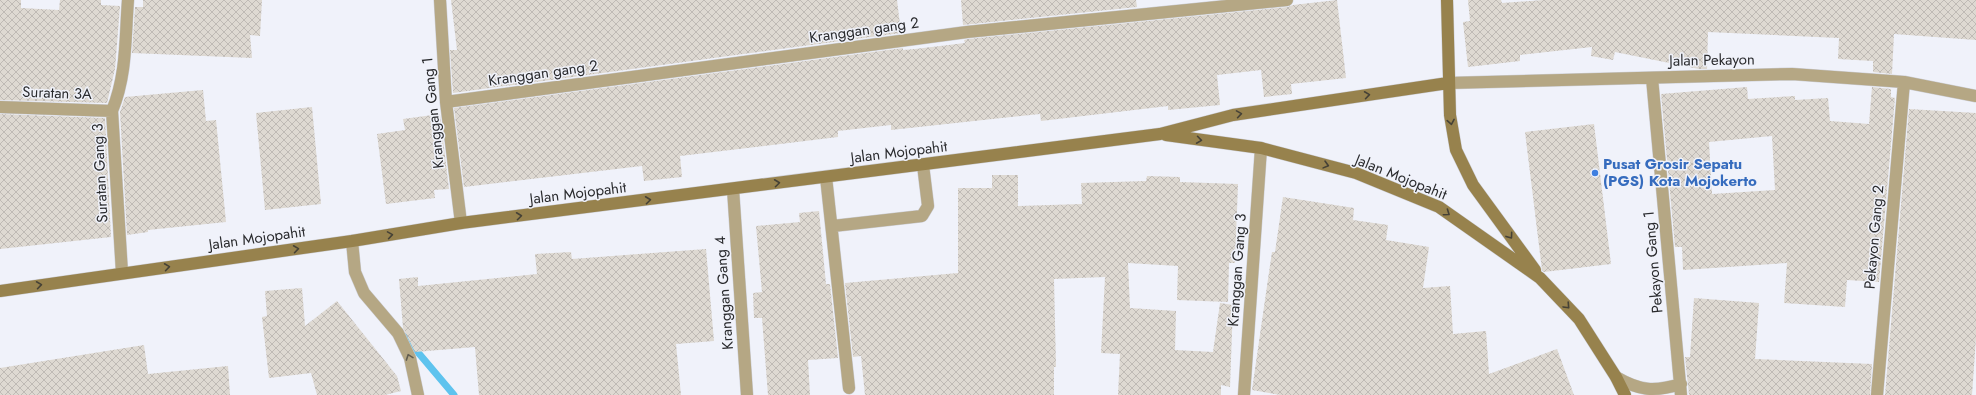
<svg xmlns="http://www.w3.org/2000/svg" width="1976" height="395" font-family="Jost,sans-serif">
	<style>
		.lines { fill: none; stroke-linecap: round; stroke-linejoin: round }
		.stream { stroke: #5ec3ee; stroke-width: 7 }
		.building { fill: url(#building-cross-hatch); fill-rule: evenodd }
		.lane-casing { stroke: #ccced5; stroke-width: 13 }
		.street-casing { stroke: #ccced5; stroke-width: 13 }
		.secondary-casing { stroke: #ccced5; stroke-width: 13 }
		.lane { stroke: #b5a784; stroke-width: 12 }
		.street { stroke: #b5a784; stroke-width: 12 }
		.secondary { stroke: #97824d; stroke-width: 12 }
		.oneway { stroke: #454136 }
		.oneway2 { stroke: #625d50 }
		.shop-dot { fill: #3f7fe0; stroke: #f0f2fa; stroke-width: 1.5 }
		.labels { text-anchor: middle; stroke-width: 3; stroke-linejoin: round; paint-order: stroke }
		.street-label { font-size: 15px; fill: #2a2b2e; stroke: #f0f2fa }
		.shop-label { font-size: 15px; font-weight: bold; fill: #366cbe; stroke: #f0f2fa; text-anchor: start }
	</style>
	<defs>
		<pattern id="building-cross-hatch" width="8" height="8" patternUnits="userSpaceOnUse"><rect width="8" height="8" fill="#ded9d2"/><path d="M0 0l8 8M0 8l8-8" fill="none" stroke="#bfbab5"/></pattern>
	</defs>
	<rect width="100%" height="100%" fill="#f0f2fa"/>
	<g class="lines">
		<path class="stream" d="M405,337L454,395"/>
	</g>
	<path class="building" d="M0,0H21V8L59,10L60,0H101V5L120,6L115,69L107,103L0,100Z
		M143,0H262L260,36L250,35L252,58L132,53L135,7H143Z
		M451,0H897L901,33L453,93L450,50H457Z
		M961,0H1136L1137,7L963,25Z
		M1337,0L1346,78L1291,84L1292,94L1264,97L1261,70L1217,75L1220,105L1168,110V106L1041,121L1040,114L891,130V125L838,131V137L680,156L682,177L644,181L642,166L464,187L454,108L903,48V50L915,49L965,43L964,40L968,39L1288,7L1293,5Z
		M1468,0H1501L1502,3L1543,0H1976V40L1894,34L1892,74L1873,72V61L1838,59L1839,38L1708,32L1707,69H1699L1615,52L1613,60L1591,56L1592,47L1520,55V61L1468,67L1463,22L1470,21Z
		M1747,87L1748,99L1795,96V100L1828,98L1830,121L1869,124L1872,87L1891,89V97L1895,98L1879,282L1847,280L1845,307L1784,303L1787,263L1683,270L1682,247H1675L1661,94ZM1772,136L1775,190L1712,194L1709,142Z
		M203,90L206,121L216,120L226,222L148,230V232L127,235L120,112L125,97Z
		M312,107L321,204L265,210L256,113Z
		M1909,109L1976,113V338L1972,395H1885Z
		M0,114L105,118L111,237L0,249Z
		M440,114L449,189L434,190L435,198L386,204L377,134L405,130L403,119Z
		M1594,124L1611,264L1544,272L1542,270L1525,132Z
		M992,175H1018V206L1082,204L1081,183L1146,181L1147,176L1180,177V182L1238,184L1235,263H1229L1228,302L1177,300L1178,266L1128,263L1130,308L1176,311L1175,350L1213,352L1220,303L1233,305L1230,387L1221,385V395H1118L1120,354L1101,353L1105,277L1054,279L1056,367H1054V395H865L861,356L853,357L845,283L958,273V188H992Z
		M1283,197L1354,208L1353,220L1388,225L1386,240L1429,247L1423,288L1450,286L1453,334L1486,331L1489,374L1557,349L1574,395H1280L1252,390L1268,279L1272,252H1275Z
		M819,211L826,284H830L838,358L808,360L810,395H768L762,318H754L753,293L762,292L756,226L800,222L799,213Z
		M706,249L714,341L676,344L681,395H479L475,347L415,352L403,328L399,279L418,277V286L537,274L535,254L571,252L572,259Z
		M302,288L305,326L337,301L397,376L401,391L385,395H317L311,373L269,378L262,317L267,316L265,291Z
		M1694,298L1759,303L1755,359L1872,364L1870,395H1689L1685,357H1690Z
		M144,345L148,374L228,366L230,395H0V368Z"/>
	<g class="lines">
		<defs>
			<path id="lane" d="M826,177L849,388
				M833,226L922,216L928,206L923,165"/>
			<path id="street" d="M440,0L446,102L461,223
				M1652,78L1681,395
				M1448,83L1792,74L1904,82L1976,96
				M446,102L967,32L1287,0
				M0,107L112,111
				M733,189L747,395
				M352,241L355,272L364,293L398,333L410,358L418,395
				M122,273L112,111C127,75 125,38 128,0
				M1616,377C1640,391 1654,392 1681,384
				M1244,395L1261,148
				M1877,395L1904,82"/>
			<path id="secondary" d="M1447,0L1450,115L1456,150L1473,185L1535,270
				M1166,135L1261,148L1356,173L1439,207L1540,278L1579,319L1616,377L1625,395
				M0,291L352,241L461,223L1160,134L1233,115L1448,83"/>
		</defs>
		<use href="#lane" class="lane-casing"/>
		<use href="#street" class="street-casing"/>
		<use href="#secondary" class="secondary-casing"/>
		<use href="#lane" class="lane"/>
		<use href="#street" class="street"/>
		<use href="#secondary" class="secondary"/>
	</g>
	<defs><path id="oneway-chevron" d="M-2-3.5L2.5 0L-2 3.5" fill="none" stroke-width="1.6" stroke-linecap="round" stroke-linejoin="round"/></defs>
	<g class="oneway">
		<use href="#oneway-chevron" transform="translate(1367 95) rotate(-8)"/>
		<use href="#oneway-chevron" transform="translate(1239 114) rotate(-9)"/>
		<use href="#oneway-chevron" transform="translate(1451 122) rotate(80)"/>
		<use href="#oneway-chevron" transform="translate(1199 140) rotate(8)"/>
		<use href="#oneway-chevron" transform="translate(1326 165) rotate(15)"/>
		<use href="#oneway-chevron" transform="translate(777 183) rotate(-7)"/>
		<use href="#oneway-chevron" transform="translate(648 200) rotate(-7)"/>
		<use href="#oneway-chevron" transform="translate(1447 213) rotate(35)"/>
		<use href="#oneway-chevron" transform="translate(519 216) rotate(-7)"/>
		<use href="#oneway-chevron" transform="translate(390 235) rotate(-9)"/>
		<use href="#oneway-chevron" transform="translate(1510 236) rotate(54)"/>
		<use href="#oneway-chevron" transform="translate(296 249) rotate(-8)"/>
		<use href="#oneway-chevron" transform="translate(167 267) rotate(-8)"/>
		<use href="#oneway-chevron" transform="translate(39 285) rotate(-8)"/>
		<use href="#oneway-chevron" transform="translate(1567 306) rotate(47)"/>
	</g>
	<use class="oneway2" href="#oneway-chevron" transform="translate(409 357) rotate(-110)"/>
	<circle class="shop-dot" cx="1595" cy="173" r="4"/>
	<g class="labels">
		<g class="street-label">
			<text transform="translate(864 30) rotate(-8)" y="5">Kranggan gang 2</text>
			<text transform="translate(1712 60) rotate(-1)" y="5">Jalan Pekayon</text>
			<text transform="translate(543 73) rotate(-8)" y="5">Kranggan gang 2</text>
			<text transform="translate(57 93) rotate(2)" y="5">Suratan 3A</text>
			<text transform="translate(433 113) rotate(-96)" y="5">Kranggan Gang 1</text>
			<text transform="translate(899 152) rotate(-7)" y="5">Jalan Mojopahit</text>
			<text transform="translate(100 173) rotate(-93)" y="5">Suratan Gang 3</text>
			<text transform="translate(1401 177) rotate(22)" y="5">Jalan Mojopahit</text>
			<text transform="translate(578 193) rotate(-7)" y="5">Jalan Mojopahit</text>
			<text transform="translate(1874 237) rotate(-85)" y="5">Pekayon Gang 2</text>
			<text transform="translate(257 238) rotate(-8)" y="5">Jalan Mojopahit</text>
			<text transform="translate(1653 262) rotate(-95)" y="5">Pekayon Gang 1</text>
			<text transform="translate(1237 270) rotate(-86)" y="5">Kranggan Gang 3</text>
			<text transform="translate(724 293) rotate(-94)" y="5">Kranggan Gang 4</text>
		</g>
		<g class="shop-label">
			<text x="1603" y="169">Pusat Grosir Sepatu<tspan x="1603" dy="17">(PGS) Kota Mojokerto</tspan></text>
		</g>
	</g>
</svg>
